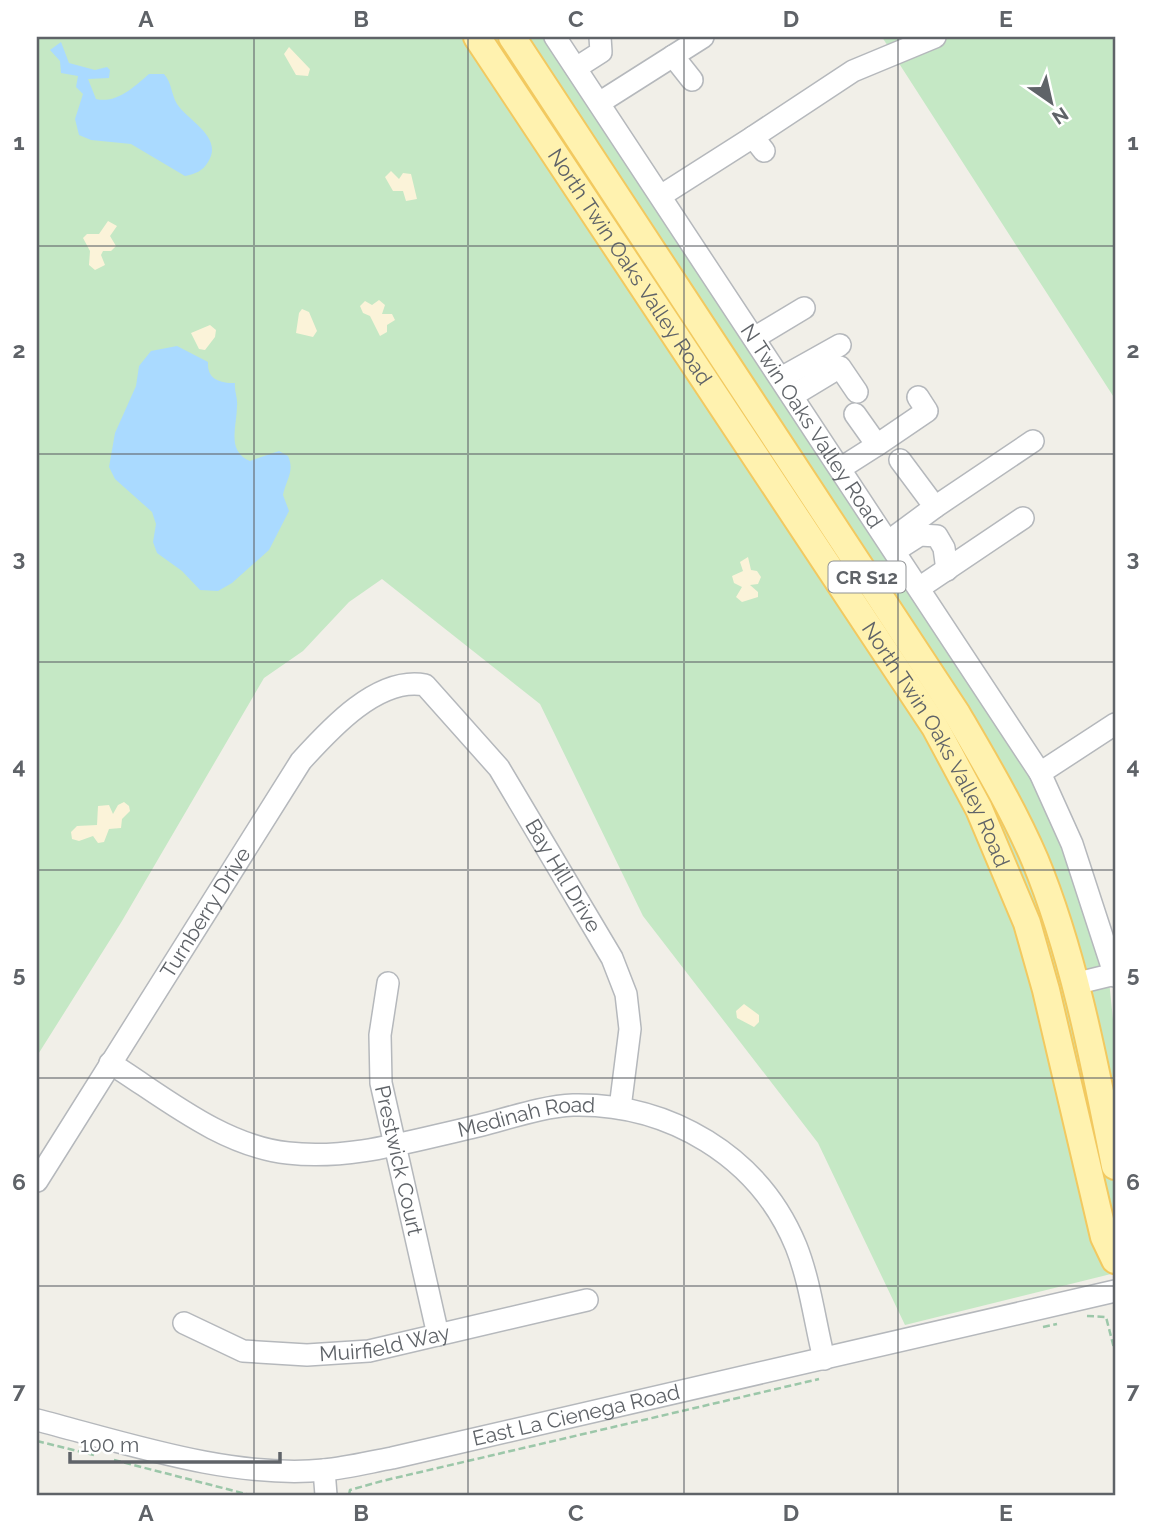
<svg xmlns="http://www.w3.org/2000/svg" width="1152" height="1532" font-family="Raleway,sans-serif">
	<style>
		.green { fill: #c5e8c5 }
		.sand { fill: #fbf3d9 }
		.water { fill: #aadaff }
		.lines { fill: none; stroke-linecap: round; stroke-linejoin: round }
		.minor-casing { stroke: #b5b8bc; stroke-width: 24 }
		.major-casing { stroke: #f2c960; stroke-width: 30 }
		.path { stroke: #9cc7a9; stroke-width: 2.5; stroke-dasharray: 7 3.5; stroke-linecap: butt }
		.minor { stroke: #fff; stroke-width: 21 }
		.major { stroke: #fff2af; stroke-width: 26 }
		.grid { fill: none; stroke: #5f6368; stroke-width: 2; stroke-opacity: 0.55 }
		.labels { text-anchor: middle; stroke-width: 6; stroke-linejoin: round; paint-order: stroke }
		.shield { fill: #fff; stroke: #8f9295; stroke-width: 2 }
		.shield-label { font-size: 19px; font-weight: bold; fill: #5f6368 }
		.street-label { font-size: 21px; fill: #5f6368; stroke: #fff }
		.neatline { fill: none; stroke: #5f6368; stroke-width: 2.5 }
		.grid-label { font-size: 23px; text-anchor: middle; font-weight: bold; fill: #5f6368 }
	</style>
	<rect width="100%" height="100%" fill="#f1efe8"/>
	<path class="green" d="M37,37H562L1020,723L1107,961L1115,1039V1273L905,1325L818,1143L643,916L540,704L382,579L349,602L303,651L264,678L122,921L37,1056Z
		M882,37H1115V399Z"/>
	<path class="sand" d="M289,47L310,69L308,76L296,75L284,54Z
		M391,171L399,179L403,173L411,174L417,199L406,201L403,191H393L385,177Z
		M108,221L117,226L110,236L116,246L111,251H103L101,255L105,265L95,270L89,265L90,251L83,238L87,234H99Z
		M379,300L385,305L382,314H392L395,320L387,325V332L380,336L370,316L363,313L360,306L365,301L372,305Z
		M302,309L309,312L317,331L313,337L296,333L299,313Z
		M210,325L216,330L215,337L205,350L199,349L191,333Z
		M748,557L751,570L757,571L761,577L758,584L750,585L758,592V597L742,602L736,597L742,587L734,583L732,576L743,571L740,562Z
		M124,802L129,806L130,811L122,819L121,828L109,829L104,842L98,843L93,836L79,841L72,839L71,832L77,826L97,825L98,806L109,805L113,814L118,805Z
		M744,1004L759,1015V1022L754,1027L737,1018L736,1011Z"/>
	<path class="water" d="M61,42L69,63L95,70L107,67L110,70L109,78L88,79L96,99C117,104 135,86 149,74H164C172,83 171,94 177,104C188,121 224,137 208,162C203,171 195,174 185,176L131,144L91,140L79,135L75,119L83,94L76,87L78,76L61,73L60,61L50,50Z
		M177,346L208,362C207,379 219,383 235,383C234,391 238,398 237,406C237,426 226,451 250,461L279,451L288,456C295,471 286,480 283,495L289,511L269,550L232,583L218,591L200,590L182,571L157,553L153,542L156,524L152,512L115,479L109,467L115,433L136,386L139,366L151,351Z"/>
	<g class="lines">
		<defs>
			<g id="minor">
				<path id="s1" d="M555,37L1040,773L1072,844L1115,976"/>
				<path d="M673,56L692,80"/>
				<path d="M576,68L601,52L600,37"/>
				<path d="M599,103L703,37"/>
				<path d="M753,137L853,71L935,37"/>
				<path d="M662,195L753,137L764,151"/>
				<path d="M754,338L804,308"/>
				<path d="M781,378L840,345"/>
				<path d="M792,396L840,367L857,392"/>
				<path d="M877,445L927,411L918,397"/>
				<path d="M841,468L877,445L855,414"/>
				<path d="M935,507L1033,441"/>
				<path d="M889,541L935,507L900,460"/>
				<path d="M898,549L920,535L937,536L944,548L947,570"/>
				<path d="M919,588L1023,518"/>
				<path d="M1040,773L1115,724"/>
				<path id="s2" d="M388,983L380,1035L381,1083L438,1335"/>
				<path d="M1074,984L1115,974"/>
				<path id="s3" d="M110,1063C164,1097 222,1146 288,1153C348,1160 407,1142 465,1129C498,1122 541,1106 573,1105C669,1103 759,1156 796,1246C810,1281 815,1323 824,1359"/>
				<path id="s4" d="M37,1181L301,761C330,729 378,676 425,685L499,768L612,958L626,994L630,1029L620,1108"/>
				<path id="s5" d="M184,1323L243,1351L307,1355L369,1351L587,1300"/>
				<path id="s6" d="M37,1420C126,1443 232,1479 324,1470C347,1468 370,1462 392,1458L1115,1291"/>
				<path d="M324,1470L326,1495"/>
			</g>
			<g id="major">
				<path id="s7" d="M477,37L935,727L979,809L1027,923L1046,990L1104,1237L1115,1260"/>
				<path d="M512,37L957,714C985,762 1013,809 1035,860C1074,954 1095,1066 1115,1166"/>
			</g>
		</defs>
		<use href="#minor" class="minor-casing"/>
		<use href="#major" class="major-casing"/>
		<path class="path" d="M1087,1316L1106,1317L1115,1352
			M1043,1327L1057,1324
			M37,1441L94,1455
			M114,1460L250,1495
			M349,1495L350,1490L382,1481L819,1379"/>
		<use href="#minor" class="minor"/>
		<use href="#major" class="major"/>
	</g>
	<path class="grid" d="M254,37V1495M468,37V1495M684,37V1495M898,37V1495M37,246H1115M37,454H1115M37,662H1115M37,870H1115M37,1078H1115M37,1286H1115"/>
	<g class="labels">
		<rect class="shield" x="828.5" y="561.5" width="77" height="31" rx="5"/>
		<g class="shield-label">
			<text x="867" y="584">CR S12</text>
		</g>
		<g class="street-label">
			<text dy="7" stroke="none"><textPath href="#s7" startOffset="276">North Twin Oaks Valley Road</textPath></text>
			<text dy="7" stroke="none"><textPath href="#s1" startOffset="466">N Twin Oaks Valley Road</textPath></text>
			<text dy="7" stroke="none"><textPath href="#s7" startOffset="844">North Twin Oaks Valley Road</textPath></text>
			<text dy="7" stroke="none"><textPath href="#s4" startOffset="884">Bay Hill Drive</textPath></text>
			<text dy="7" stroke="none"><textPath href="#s4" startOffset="317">Turnberry Drive</textPath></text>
			<text dy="7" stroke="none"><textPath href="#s3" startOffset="444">Medinah Road</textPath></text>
			<text dy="7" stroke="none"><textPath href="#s2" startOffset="180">Prestwick Court</textPath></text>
			<text dy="7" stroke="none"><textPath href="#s5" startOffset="208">Muirfield Way</textPath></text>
			<text dy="7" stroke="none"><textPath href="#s6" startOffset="551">East La Cienega Road</textPath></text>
		</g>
	</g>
	<rect width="1152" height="1532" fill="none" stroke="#ffffff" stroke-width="77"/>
	<g transform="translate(1051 102) rotate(146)" stroke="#ffffff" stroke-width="5" paint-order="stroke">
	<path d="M0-5L12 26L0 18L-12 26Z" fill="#5f6368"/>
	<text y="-10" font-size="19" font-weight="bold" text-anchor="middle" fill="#5f6368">N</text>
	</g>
	<path d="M70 1452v10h210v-10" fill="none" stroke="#5f6368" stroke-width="3.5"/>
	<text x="80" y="1452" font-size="21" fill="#5f6368" stroke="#ffffff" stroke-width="5" paint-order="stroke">100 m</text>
	<rect x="38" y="38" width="1076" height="1456" class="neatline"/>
	<g class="grid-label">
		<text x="146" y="27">A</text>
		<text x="361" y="27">B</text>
		<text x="576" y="27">C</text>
		<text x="791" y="27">D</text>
		<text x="1006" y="27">E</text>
		<text x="19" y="150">1</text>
		<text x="1133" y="150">1</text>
		<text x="19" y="358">2</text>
		<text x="1133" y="358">2</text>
		<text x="19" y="566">3</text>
		<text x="1133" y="566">3</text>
		<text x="19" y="774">4</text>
		<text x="1133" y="774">4</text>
		<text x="19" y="982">5</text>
		<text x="1133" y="982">5</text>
		<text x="19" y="1190">6</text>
		<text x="1133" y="1190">6</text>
		<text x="19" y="1398">7</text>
		<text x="1133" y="1398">7</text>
		<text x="146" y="1521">A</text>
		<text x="361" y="1521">B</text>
		<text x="576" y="1521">C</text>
		<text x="791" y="1521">D</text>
		<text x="1006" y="1521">E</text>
	</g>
</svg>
